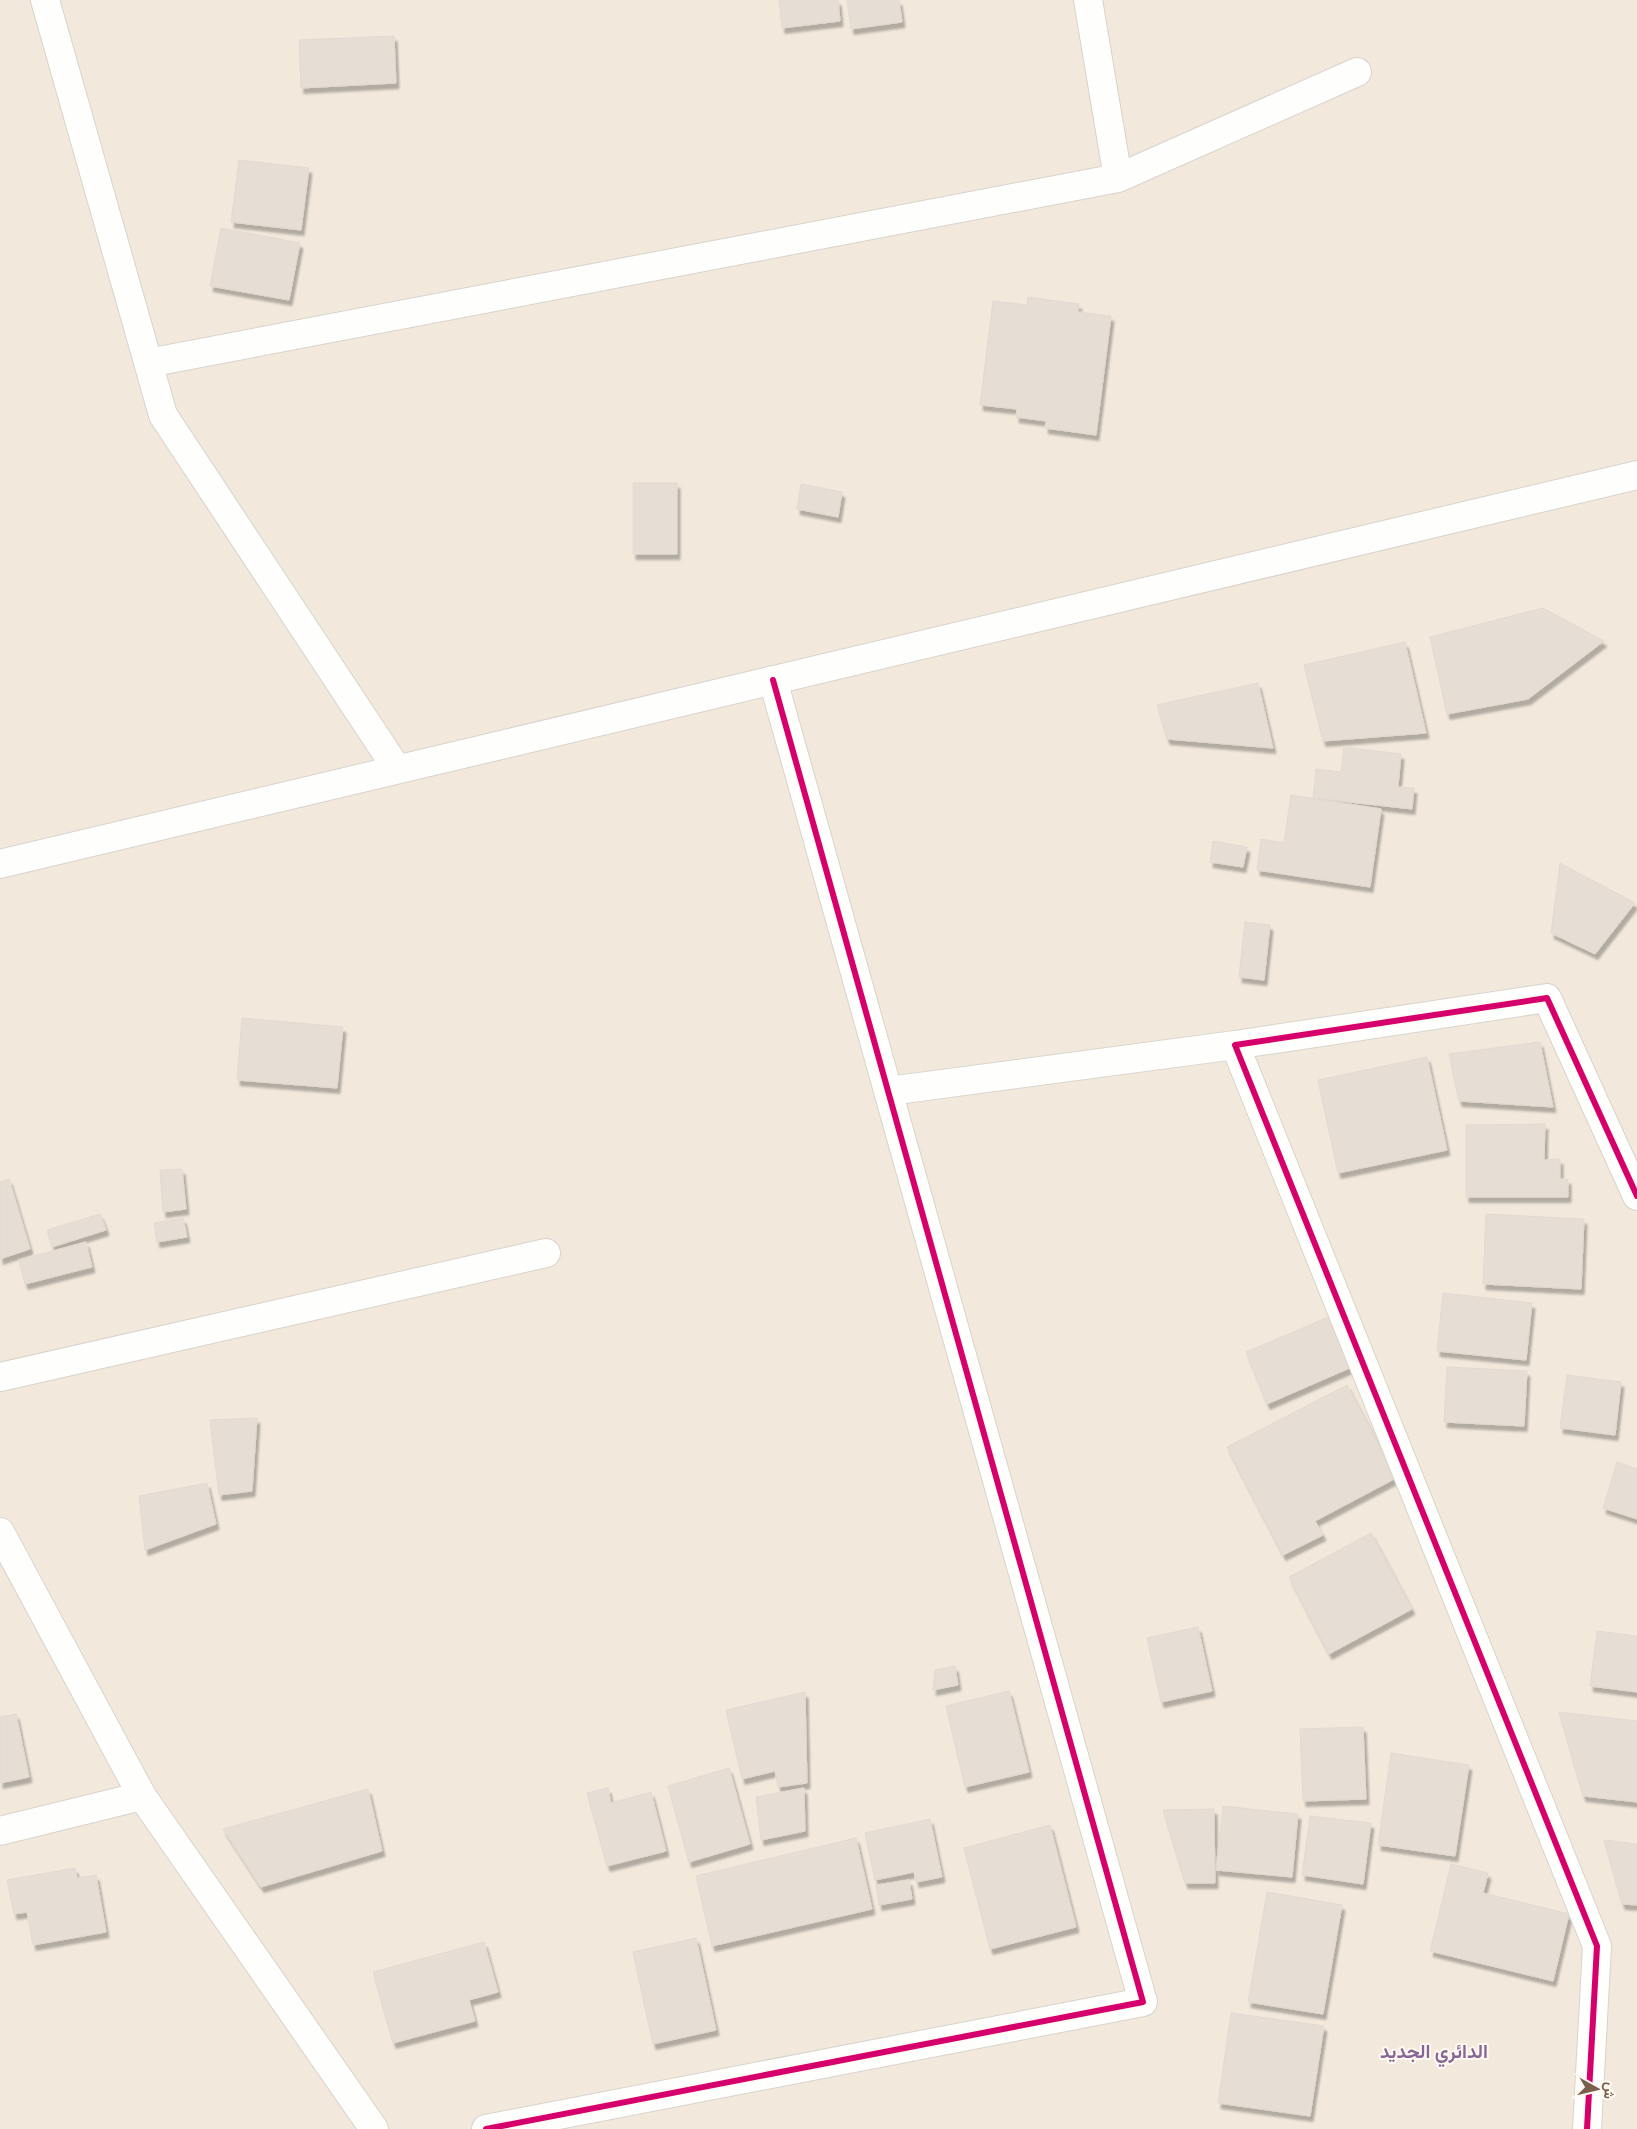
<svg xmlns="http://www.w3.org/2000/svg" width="1637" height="2129" font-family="Raleway,Vazirmatn,sans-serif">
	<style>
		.residential { fill: #f2e9dc }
		.building { fill: #e6ded5; stroke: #e2d9d0; filter: url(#shadow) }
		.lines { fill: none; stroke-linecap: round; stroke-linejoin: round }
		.minor-casing { stroke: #d8d3cc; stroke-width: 30 }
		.tertiary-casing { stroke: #d8d3cc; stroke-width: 30 }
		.minor { stroke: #fefefc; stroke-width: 28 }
		.tertiary { stroke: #fefefc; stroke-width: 28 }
		.cycleway-casing { stroke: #fffaf1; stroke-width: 9 }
		.cycleway { stroke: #d6006c; stroke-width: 6 }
		.labels { text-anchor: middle; stroke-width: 4; stroke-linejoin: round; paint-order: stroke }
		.district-label { font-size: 19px; font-weight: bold; fill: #876594; stroke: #fffaf1 }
	</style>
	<defs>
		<filter id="shadow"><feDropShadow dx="3" dy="5.5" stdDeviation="1" flood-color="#0004"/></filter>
	</defs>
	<rect width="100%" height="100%" fill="#f9f6ee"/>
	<path class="residential" d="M0,0H1637V2129H0Z"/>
	<path class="building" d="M779,0H838L840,21L782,28Z
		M847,0H899L902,22L851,29Z
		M394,36L396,83L301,88L299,40Z
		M239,160L309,168L301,230L231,222Z
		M221,228L300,243L289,300L210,286Z
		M1028,297L1079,304L1078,312L1111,316L1096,435L1045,428L1046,421L1016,417L1017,409L980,405L993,301L1027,305Z
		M633,483H677V554H633Z
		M801,484L842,492L838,517L797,509Z
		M1543,608L1604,641L1528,699L1447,714L1430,637Z
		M1405,642L1426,733L1323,741L1304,665Z
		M1258,683L1273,748L1167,739L1157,705Z
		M1344,747L1401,754L1398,787L1414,788L1412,809L1313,798L1316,769L1341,772Z
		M1291,795L1381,809L1370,887L1257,870L1261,839L1284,843Z
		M1213,841L1247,847L1243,867L1210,862Z
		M1560,863L1635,903L1595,954L1551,933Z
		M1245,922L1270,925L1264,980L1239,977Z
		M242,1018L343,1027L337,1088L237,1080Z
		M1540,1042L1553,1107L1459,1101L1449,1054Z
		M1427,1057L1447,1150L1338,1173L1318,1080Z
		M1545,1124L1544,1160L1560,1159V1179H1568V1197H1466V1125Z
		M182,1169L186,1209L163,1212L160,1170Z
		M9,1179L30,1249L0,1259V1182Z
		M100,1214L106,1230L52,1247L47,1230Z
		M1486,1214L1584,1219L1581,1289L1483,1284Z
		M183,1218L187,1237L157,1242L154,1223Z
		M86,1242L92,1267L25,1284L19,1260Z
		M1443,1293L1532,1303L1526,1360L1437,1351Z
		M1331,1316L1352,1367L1267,1404L1246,1352Z
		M1447,1367L1527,1371L1524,1426L1444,1422Z
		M1567,1375L1621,1382L1615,1435L1560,1428Z
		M1347,1385L1396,1478L1315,1521L1323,1535L1283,1555L1227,1447Z
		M257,1418L252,1491L219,1495L210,1420Z
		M1617,1462L1637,1469V1519L1603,1508Z
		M207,1483L216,1524L145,1550L139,1496Z
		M1371,1533L1412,1609L1329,1654L1289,1577Z
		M1198,1627L1212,1691L1161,1702L1147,1638Z
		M1597,1631L1637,1636V1692L1590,1686Z
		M955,1666L958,1685L933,1690L935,1670Z
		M1009,1691L1029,1772L965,1787L946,1706Z
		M805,1692L807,1783L778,1787L775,1771L742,1779L726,1710Z
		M1559,1712L1637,1721V1802L1583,1796Z
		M16,1714L29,1777L0,1783V1717Z
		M1363,1727L1366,1799L1303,1801L1300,1729Z
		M1391,1753L1469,1765L1455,1856L1378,1845Z
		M729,1768L750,1844L689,1862L668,1786Z
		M608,1788L611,1803L651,1792L666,1851L607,1866L587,1793Z
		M804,1788L805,1831L761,1840L756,1797Z
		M368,1789L382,1851L261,1887L223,1829Z
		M1223,1806L1298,1814L1292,1877L1216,1870Z
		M1214,1809L1215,1883H1185L1163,1810Z
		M1310,1816L1371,1823L1363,1884L1302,1875Z
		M930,1819L942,1877L916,1882L914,1872L875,1880L865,1833Z
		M1050,1825L1076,1927L990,1949L964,1848Z
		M856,1838L872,1909L712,1946L696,1876Z
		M1604,1840L1637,1844V1905L1622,1904Z
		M1451,1864L1488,1873L1483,1893L1569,1914L1553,1981L1430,1951Z
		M75,1868L77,1878L96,1875L106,1932L33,1945L27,1912L14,1914L7,1880Z
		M909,1880L912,1899L879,1905L876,1885Z
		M1267,1892L1342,1905L1323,2014L1248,2002Z
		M696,1938L716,2030L653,2044L633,1952Z
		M484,1942L498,1992L469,2000L475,2021L393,2043L373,1972Z
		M1231,2013L1324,2026L1310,2116L1218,2103Z"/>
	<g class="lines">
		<defs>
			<path id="minor" d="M45,0L163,415L397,769
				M1088,0L1118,178
				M148,363L1118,178L1357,72
				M889,1091L1235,1045
				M0,1377L546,1253
				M0,1532L142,1796L374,2129
				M0,1831L142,1796
				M486,2129L1143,2002L773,680
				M1587,2129L1597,1946L1235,1045L1547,998L1637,1196"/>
			<path id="tertiary" d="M0,864L1637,475"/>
		</defs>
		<use href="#minor" class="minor-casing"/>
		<use href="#tertiary" class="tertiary-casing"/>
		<use href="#minor" class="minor"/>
		<use href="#tertiary" class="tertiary"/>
		<defs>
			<path id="cycleway" d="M486,2129L1143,2002L773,680
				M1587,2129L1597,1946L1235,1045L1547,998L1637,1196"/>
		</defs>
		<use href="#cycleway" class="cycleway-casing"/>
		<use href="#cycleway" class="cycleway"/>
	</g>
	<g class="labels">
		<g class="district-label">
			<text x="1434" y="2058">الدائري الجديد</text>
		</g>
	</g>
	<g transform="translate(1597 2089) rotate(98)" stroke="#fffaf1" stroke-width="4" paint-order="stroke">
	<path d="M0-4L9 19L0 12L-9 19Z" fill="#795f4c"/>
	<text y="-8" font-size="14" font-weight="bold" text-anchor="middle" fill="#795f4c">ش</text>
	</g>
</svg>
